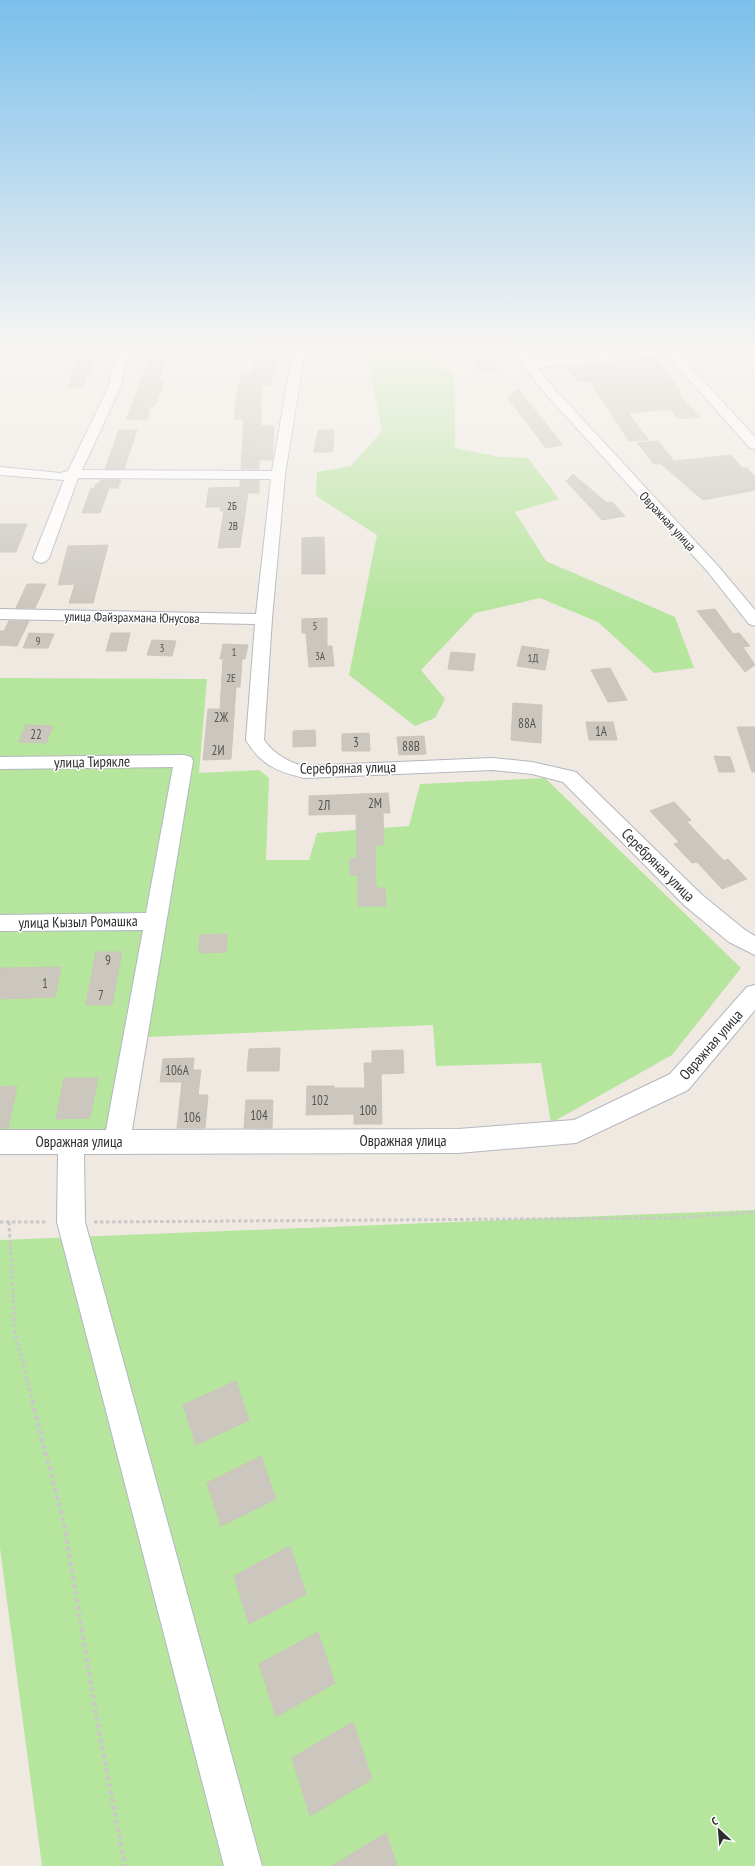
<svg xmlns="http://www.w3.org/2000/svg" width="755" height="1866" font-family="'PT Sans Narrow',sans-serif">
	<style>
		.green { fill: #b6e59e }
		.building { fill: #cbc7bf; stroke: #cbc5ba }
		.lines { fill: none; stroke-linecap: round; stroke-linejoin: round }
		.minor-casing { stroke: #b4b7c1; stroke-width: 2 }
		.path-far1 { stroke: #c9c9c9; stroke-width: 3; stroke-dasharray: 3.5 2.5; stroke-linecap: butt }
		.path { stroke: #c9c9c9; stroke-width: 4; stroke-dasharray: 4.5 3; stroke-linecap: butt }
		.minor { fill: #fff; fill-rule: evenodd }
		.labels { text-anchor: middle; stroke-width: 3; stroke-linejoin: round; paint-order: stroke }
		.far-number-label { font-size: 11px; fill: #555452 }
		.far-street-label { font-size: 13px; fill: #2e2e2e; stroke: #fff }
		.number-label { font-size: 13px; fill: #555452 }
		.street-label { font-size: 15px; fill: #2e2e2e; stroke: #fff }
	</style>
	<rect width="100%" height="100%" fill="#efe9e1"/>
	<path class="green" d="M366,349H429L434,359L455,377V448L500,457L528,458L559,499L515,512L546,561L675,617L694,668L654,673L598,622L540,598L475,613L421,670L445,699L435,718L415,726L349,675L377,535L316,496L317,472L351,466L382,431Z
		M0,678L207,679L199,773L259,770L269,778L266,860H309L317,833L409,826L420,784L545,778L741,968L672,1055L551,1123L541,1063L436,1066L433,1025L124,1038L106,1129H0Z
		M755,1210V1866H42L0,1548V1240Z"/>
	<path class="building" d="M263,349H279L276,369H273L271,385H261V426H274L272,460H259V469H241L244,419H235V405L241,375H252L255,359H262Z
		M466,349H487L500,369L480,371Z
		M554,349H592L597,355L560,358Z
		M654,357L681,392L678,393L699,417L678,419L670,409L628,413L649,440L629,441L589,381L578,382L567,367Z
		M149,359H165L158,382L164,383L155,406H150L147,419L126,420Z
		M76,360H93L83,387H68Z
		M518,389L563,445L546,448L507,397Z
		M119,430H137L124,469H105Z
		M318,430H334L333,452H314Z
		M658,441L674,461L731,455L742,468H747L755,477V490L703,500L661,464H654L637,443Z
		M573,474L607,503L612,502L625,516L602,520L566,481Z
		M101,480H121L118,488H109L100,513H82L91,488L94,489L96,484H99Z
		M240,480H259V493H248L240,547L218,548L224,511H220L221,507H206L209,488L240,487Z
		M0,524H27L16,552H0Z
		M324,537L325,574H302V538Z
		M108,545L93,603H69L75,584L58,585L68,546Z
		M27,584H46L35,608H16Z
		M715,609L733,634L739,633L750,646L743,647L755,665L745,672L697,611Z
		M327,618V646H332L334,666L309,667L306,633H302V619Z
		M9,621H29L17,646L0,645V631H4Z
		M29,633L54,634L48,648H23Z
		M111,633H130L126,651H106Z
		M152,640L176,641L172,656L147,655Z
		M223,644L248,645L245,659H242L240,687H236L231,759L203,760L208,709H220L223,659H220Z
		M522,646L549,650L545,670L517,666Z
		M451,652L475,654L473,671L448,669Z
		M610,668L627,700L608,702L591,670Z
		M513,703L542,705L541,743L511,740Z
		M586,722H613L617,740H589Z
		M26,725L53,726L46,743L19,742Z
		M737,727H755V772H752Z
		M315,730L316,746L293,747V731Z
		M369,733L370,751H342V734Z
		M424,736L426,754L399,755L397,737Z
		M714,756L730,757L735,772H719Z
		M388,793L390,813H383L384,845H375L376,888H385L386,906H358V875H350V858H357L356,814L309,815V796Z
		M674,802L691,820L687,822L724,861L728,859L747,879L722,889L697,862L692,863L674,844L679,842L650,811Z
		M227,934L226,952L199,953L200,935Z
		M96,952H122L112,1005H86Z
		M61,967L55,997L0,999V968Z
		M280,1048L279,1071H247L249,1049Z
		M403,1050L404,1073L381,1074L382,1124H354V1114L306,1115L307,1086H334V1088H365L364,1063H372V1051Z
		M194,1058L193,1070H201L198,1095H208L205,1128H177L182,1082H160L163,1059Z
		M64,1078H98L90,1118L56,1119Z
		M17,1086L8,1128H0V1087Z
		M246,1100H273L272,1128H244Z
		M236,1381L249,1420L196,1445L183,1405Z
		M261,1456L276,1499L221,1526L207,1483Z
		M290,1546L306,1594L249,1624L234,1576Z
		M318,1632L335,1683L276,1717L259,1664Z
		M353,1722L372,1779L310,1816L292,1758Z
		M386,1833L397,1866H332Z"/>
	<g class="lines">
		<defs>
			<path id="minor" d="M118,349H130L120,388L82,470L272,471L293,349H305L285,475L272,619L264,740C274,754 288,762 304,766L492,758L532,762L576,772L701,894L745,930L755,936V955L729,942L685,906L563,782L532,774L492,770L304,778C276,771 261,765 246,740L255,624L0,619V609L256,614L271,479L78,478L49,558L46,561L41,563L36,561L33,558L64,480L0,475V467L60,473L68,471L108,388Z
				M512,349H524L533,361L602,356L596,349H608L616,359L614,361L538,368L550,384L718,566L755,610V626L749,624L708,572L542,390Z
				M662,349H674L755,437V449L750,448Z
				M184,755L191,757L193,761L132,1130L458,1129L574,1120L670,1074L747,987L755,985V1010L688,1090L576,1143L458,1153L84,1154L85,1222L262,1866H224L57,1222L58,1154H0V1130H106L143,930L0,931V915L146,913L173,767L0,769V757Z"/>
		</defs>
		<use href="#minor" class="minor-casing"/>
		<path class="path-far1" d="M0,1222H47
			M9,1222L15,1333L33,1402
			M94,1222L673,1218L755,1212"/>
		<path class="path" d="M32,1401L64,1524L99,1731L125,1866"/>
		<use href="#minor" class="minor"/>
	</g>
	<linearGradient id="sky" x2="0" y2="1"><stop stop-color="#7abfeb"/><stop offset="0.57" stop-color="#f8f5f2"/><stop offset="1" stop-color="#f8f5f2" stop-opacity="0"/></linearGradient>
	<rect width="755" height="610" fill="url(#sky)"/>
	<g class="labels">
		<g class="far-number-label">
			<text x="232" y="510">2Б</text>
			<text x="233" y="530">2В</text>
			<text x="315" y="630">5</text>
			<text x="38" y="645">9</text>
			<text x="162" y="652">3</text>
			<text x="234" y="656">1</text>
			<text x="320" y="660">3А</text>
			<text x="533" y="662">1Д</text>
			<text x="231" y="682">2Е</text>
		</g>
		<g class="far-street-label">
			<text transform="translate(668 521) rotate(47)" y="5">Овражная улица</text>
			<text transform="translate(132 617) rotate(1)" y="5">улица Файзрахмана Юнусова</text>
		</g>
		<g class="number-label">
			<text x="221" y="722">2Ж</text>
			<text x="527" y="728">88А</text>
			<text x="601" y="736">1А</text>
			<text x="36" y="739">22</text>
			<text x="356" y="747">3</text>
			<text x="411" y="751">88В</text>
			<text x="218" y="755">2И</text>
			<text x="375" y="808">2М</text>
			<text x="324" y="810">2Л</text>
			<text x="108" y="965">9</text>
			<text x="45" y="988">1</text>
			<text x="101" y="1000">7</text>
			<text x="177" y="1075">106А</text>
			<text x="320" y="1105">102</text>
			<text x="368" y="1115">100</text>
			<text x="259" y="1120">104</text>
			<text x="192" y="1122">106</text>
		</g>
		<g class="street-label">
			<text transform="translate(92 762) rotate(-1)" y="5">улица Тирякле</text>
			<text transform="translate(348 768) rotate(-1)" y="5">Серебряная улица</text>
			<text transform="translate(658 865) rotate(45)" y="5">Серебряная улица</text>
			<text transform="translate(78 922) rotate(-1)" y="5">улица Кызыл Ромашка</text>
			<text transform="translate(711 1045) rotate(-49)" y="5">Овражная улица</text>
			<text x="403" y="1146">Овражная улица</text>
			<text x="79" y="1147">Овражная улица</text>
		</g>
	</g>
	<g transform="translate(719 1830) rotate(334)" stroke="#ffffff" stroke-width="3" paint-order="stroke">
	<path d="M0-3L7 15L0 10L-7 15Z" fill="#2e2e2e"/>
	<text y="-6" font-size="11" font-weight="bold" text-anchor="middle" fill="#2e2e2e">С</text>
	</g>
</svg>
